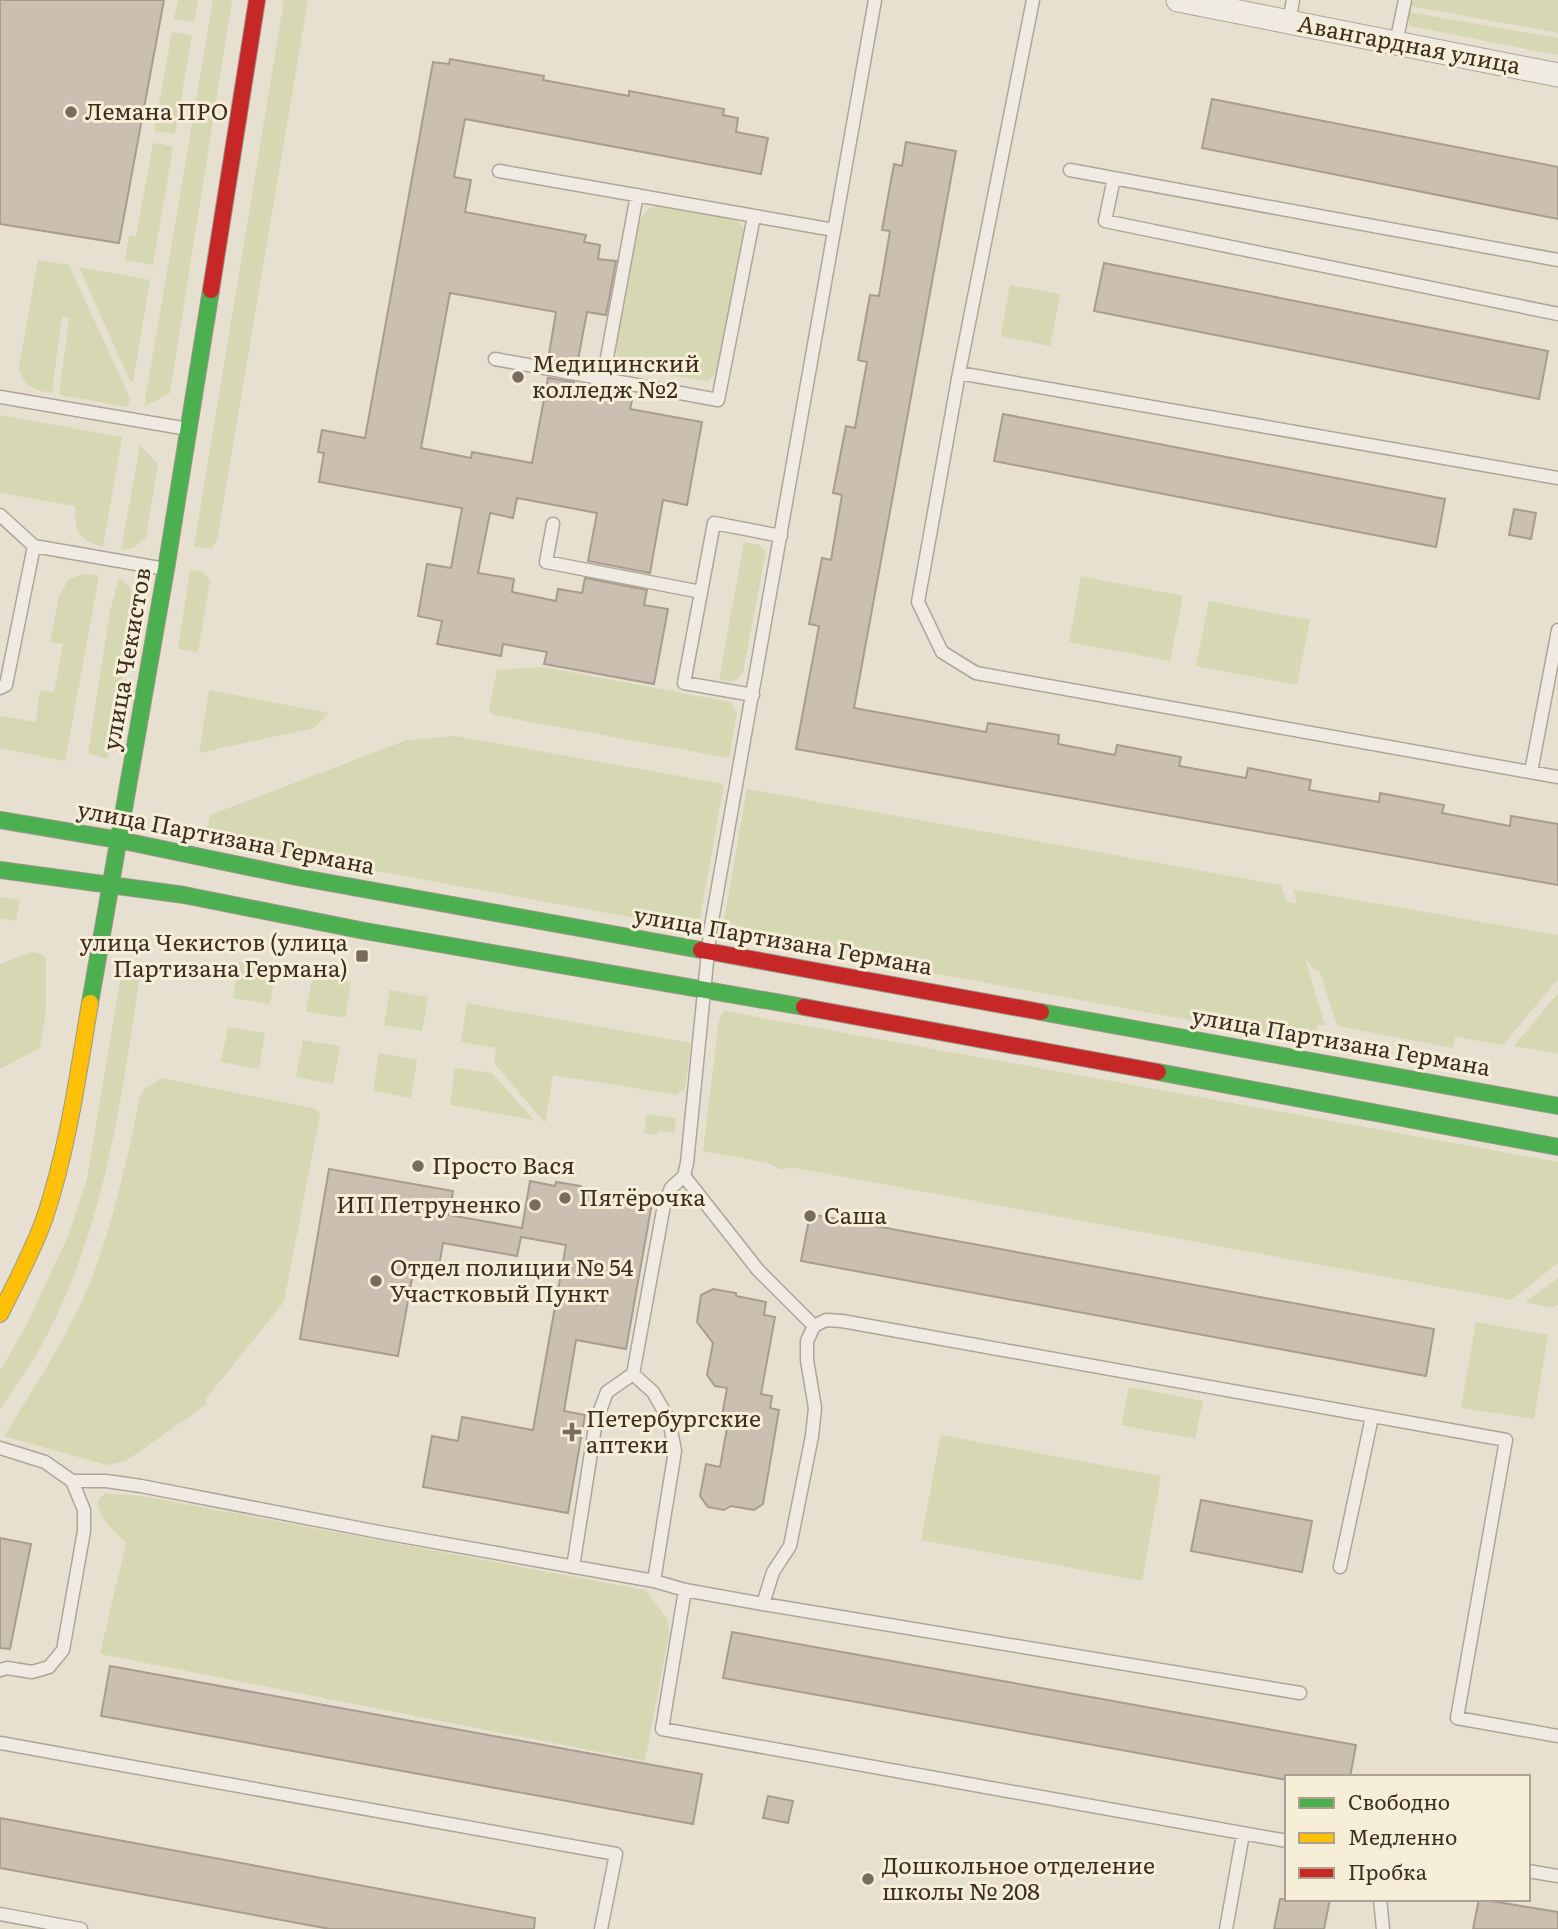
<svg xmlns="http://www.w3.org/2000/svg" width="1558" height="1929" font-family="Literata,serif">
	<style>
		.green { fill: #d6d7b3 }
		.building { fill: #cbbfb2; stroke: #a89c90; stroke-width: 2 }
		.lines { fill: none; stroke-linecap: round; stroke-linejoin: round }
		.lane-casing { stroke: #ada599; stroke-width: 15 }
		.street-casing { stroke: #ada599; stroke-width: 25 }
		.fast-casing { stroke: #9c958a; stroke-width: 18 }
		.slow-casing { stroke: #9c958a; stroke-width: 18 }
		.jam-casing { stroke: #9c958a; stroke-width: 18 }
		.lane { stroke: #efebe3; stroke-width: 12 }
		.street { stroke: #efebe3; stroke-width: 23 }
		.fast { stroke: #4caf50; stroke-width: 16 }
		.slow { stroke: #ffc107; stroke-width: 16 }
		.jam { stroke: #c62828; stroke-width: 16 }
		.poi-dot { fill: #786c5e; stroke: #f7eed8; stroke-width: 2.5 }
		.labels { text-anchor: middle; stroke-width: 6; stroke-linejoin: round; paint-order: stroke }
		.street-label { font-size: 23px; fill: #3d2e20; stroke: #f7eed8 }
		.poi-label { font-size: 23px; fill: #3d2e20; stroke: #f7eed8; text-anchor: start }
	</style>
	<rect width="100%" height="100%" fill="#e7e0d1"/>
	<path class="green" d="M178,0H198L194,22L174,19Z
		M213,0H232L170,393L144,407Z
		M284,0H308L217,540L212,548L194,547Z
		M1412,0H1558V33L1411,6Z
		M1409,12L1558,38V55L1409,26Z
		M172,32L192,35L175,134L154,131Z
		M158,143L173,147L153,265L125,260L129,235L136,236L153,144Z
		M658,205L734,219L743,227L744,233L718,369L708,381L629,369C620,363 617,358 616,347L639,222L647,209Z
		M38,260L69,265L130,398L128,407L59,395L69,317H62L52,393C34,390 23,387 19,367Z
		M79,267L150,280L133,382L130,381Z
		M1010,285L1060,294L1050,346L1001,336Z
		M0,415L122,437L103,547C78,540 75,531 75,506L0,493Z
		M140,445L158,464L146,537L134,548L121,550Z
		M744,542L760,545L766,552L743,672C735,683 733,683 719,680Z
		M190,570L203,572L210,580L198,652L178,649Z
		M84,574L98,575V582L65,761L0,748V716L36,722L40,690L54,692L63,644L50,642L59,596L69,579Z
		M1081,576L1183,596L1170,661L1069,642Z
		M119,578L129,585L136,601L108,759L88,753L110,611Z
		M1209,601L1310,620L1297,685L1196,666Z
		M543,667L730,702L737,713L729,758L493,715L489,709L497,670Z
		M209,690L329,713L314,728L199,753Z
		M455,736L724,784L700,918L696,924L690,928L205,840L210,815L407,740Z
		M747,789L1281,885L1286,901L1297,904L1293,889L1558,935V979L1503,1045L1455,1037L1453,1048L1337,1026L1320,972L1314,969L1305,959L1325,1025H1318L1314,1043L731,936L724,926V920Z
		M0,897L20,900L16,921L0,918Z
		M32,952L42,954L46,958V1011L40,1048L0,1069V964Z
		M239,962L276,969L270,1004L233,998Z
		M122,970L140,974C121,1104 103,1239 36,1355C25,1373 12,1391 0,1409V1371L27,1324L69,1234L87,1179Z
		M313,976L351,982L345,1018L306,1011Z
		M390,990L428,997L422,1031L384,1025Z
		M1558,993V1054L1514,1046Z
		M467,1003L691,1043L685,1088L676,1095L671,1094L553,1075L545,1123L494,1063L496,1048L461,1042Z
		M724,1011L1558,1162V1263L1511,1300L790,1167L781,1170L768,1163L703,1151L719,1019Z
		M228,1027L265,1033L259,1069L221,1062Z
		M303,1040L340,1046L333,1084L296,1077Z
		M379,1053L417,1060L411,1098L373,1091Z
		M455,1068L492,1073L534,1120L450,1105Z
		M161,1078L316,1109L320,1114L284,1302L206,1399L207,1404L126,1461L107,1465L4,1436C41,1377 80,1318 101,1252C118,1202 129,1149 140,1097L145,1089Z
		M647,1114L676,1118L674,1133L658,1131L657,1135L644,1133Z
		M1558,1278V1304L1551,1308L1525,1302Z
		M1476,1322L1548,1335L1534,1419L1461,1408Z
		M1129,1387L1203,1401L1195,1439L1121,1425Z
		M941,1435L1161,1476L1142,1581L921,1540Z
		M105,1493L142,1496L645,1590L668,1620L669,1635L645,1761L100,1654L126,1543C114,1530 100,1521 97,1502Z"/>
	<path class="building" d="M0,0H164L119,243L0,224Z
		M450,59L544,76L543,80L629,96V91L724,109L723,115L738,118L736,132L768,138L761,174L465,119L454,177L471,180L465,212L586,235L584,242L600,245L598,259L616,261L606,315L587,312L577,365L548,360L556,312L450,293L421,448L471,458L472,452L532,463L548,378L574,382V385L633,396L630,409L702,422L687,505L663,500L650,573L588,561L597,513L517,498L513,518L490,513L478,573L514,579L512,592L556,601L558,589L582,593L585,578L647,590L644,605L668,609L654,684L544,664L547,652L503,644L501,656L437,644L442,621L418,616L427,564L451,568L462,508L319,482L324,453L318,452L322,430L365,438L433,62L449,64Z
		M1212,99L1558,167V219L1202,148Z
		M906,142L956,151L854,708L986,732L988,723L1059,735L1058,744L1115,755L1117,745L1181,757L1179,766L1246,778L1248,768L1311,780L1309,790L1379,802L1380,793L1444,805L1442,813L1510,826L1511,816L1558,824V885L796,749L819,626L809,624L822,558L831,560L842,495L833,493L846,426L855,428L867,362L858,360L870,295L879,296L890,231L882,230L894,164L902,166Z
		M1104,263L1548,351L1539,399L1094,311Z
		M1003,414L1445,499L1436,547L994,461Z
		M1514,509L1536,513L1531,539L1509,535Z
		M329,1169L453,1191L449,1215L522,1228L530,1181L555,1186L556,1182L581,1186L580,1190L652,1203L626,1349L576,1340L564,1411L585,1415L568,1513L423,1487L432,1436L458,1441L462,1417L533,1430L566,1245L521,1237L517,1256L443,1243L439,1266L415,1262L398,1356L300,1339Z
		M810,1214L1434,1329L1426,1376L801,1261Z
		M713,1289L736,1293V1296L766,1302L764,1315L775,1317L761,1394L772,1396L770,1408L779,1410L763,1504L754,1510L731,1506L724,1510L708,1507L700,1496L706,1464L720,1467L728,1423L721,1422L727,1388L715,1386L707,1375L713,1343L697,1322L701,1295Z
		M1201,1500L1312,1521L1302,1572L1191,1551Z
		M0,1538L31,1544L10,1649L0,1648Z
		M732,1632L1356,1745L1350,1777H1287V1780L723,1678Z
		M110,1666L702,1774L693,1824L101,1716Z
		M768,1796L793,1801L788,1823L763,1818Z
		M0,1818L535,1918L534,1929H330L0,1868Z
		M1280,1899H1330L1324,1929H1274Z
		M1479,1899L1558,1912V1929H1473Z"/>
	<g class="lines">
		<defs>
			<path id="lane" d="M1033,0L959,373L918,602L942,652L976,673L1558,777
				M1289,22L1293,0
				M1396,43L1405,0
				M1070,170L1558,260
				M499,171L834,230
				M1114,178L1105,221L1558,314
				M495,359L718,400L754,216
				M959,373L1558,478
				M603,379L637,195
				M0,397L188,429
				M0,515L34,546L165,569
				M553,524L546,562L701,592
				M0,688L6,685L34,546
				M753,695L684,683L714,523L781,536
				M1531,772L1558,630
				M684,1176L758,1270L814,1326
				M633,1374L653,1392L669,1420L675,1451L654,1581
				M0,1448L45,1462L72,1481L84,1510V1531L63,1650L49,1667L32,1672L7,1668L0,1670
				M72,1481H106L141,1486L384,1533L654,1581L685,1590L763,1604L773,1572L790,1546L812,1436L815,1408L807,1360V1341L814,1326L826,1320L842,1321L1506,1440L1457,1718L1558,1736
				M573,1567L596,1421L607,1392L633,1374L664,1205L671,1188L684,1176L687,1163L710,932L875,0
				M1340,1567L1372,1417
				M685,1590L662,1729L1287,1841
				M763,1604L1300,1693
				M0,1743L616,1854L601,1929
				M1528,1871L1558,1876
				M1380,1899L1383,1929
				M0,1914L81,1929
				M1226,1929L1243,1834"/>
			<path id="street" d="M1178,0L1558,75"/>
			<path id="fast" d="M0,820L119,840L297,877L701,950
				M0,870L184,895L365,931L804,1007
				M90,1003L166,569L211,290
				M1041,1012L1558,1106
				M1158,1072L1558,1147"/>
			<path id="slow" d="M0,1314C16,1282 33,1251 45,1217C68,1148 78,1075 90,1003"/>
			<path id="jam" d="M211,290L257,0
				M701,950L1041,1012
				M804,1007L1158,1072"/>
		</defs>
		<use href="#lane" class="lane-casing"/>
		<use href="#street" class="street-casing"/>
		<use href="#fast" class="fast-casing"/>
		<use href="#slow" class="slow-casing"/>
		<use href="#jam" class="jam-casing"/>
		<use href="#lane" class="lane"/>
		<use href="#street" class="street"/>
		<use href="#fast" class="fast"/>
		<use href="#slow" class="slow"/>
		<use href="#jam" class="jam"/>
	</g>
	<g class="poi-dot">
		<circle cx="71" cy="112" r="7"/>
		<circle cx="518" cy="377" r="7"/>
		<rect x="355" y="949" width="14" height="14" rx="3.5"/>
		<circle cx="418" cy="1166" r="7"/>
		<circle cx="565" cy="1198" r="7"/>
		<circle cx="535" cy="1205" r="7"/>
		<circle cx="810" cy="1216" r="7"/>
		<circle cx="376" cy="1281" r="7"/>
		<path d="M568.5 1421.5h7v7h7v7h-7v7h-7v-7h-7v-7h7z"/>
		<circle cx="868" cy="1879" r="7"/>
	</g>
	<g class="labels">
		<g class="street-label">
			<text transform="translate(1409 45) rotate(11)" y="8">Авангардная улица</text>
			<text transform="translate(127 659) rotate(-80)" y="8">улица Чекистов</text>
			<text transform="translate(226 838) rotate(11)" y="8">улица Партизана Германа</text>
			<text transform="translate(783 941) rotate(10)" y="8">улица Партизана Германа</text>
			<text transform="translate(1341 1042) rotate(10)" y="8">улица Партизана Германа</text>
		</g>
		<g class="poi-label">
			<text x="85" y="120">Лемана ПРО</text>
			<text x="532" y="372">Медицинский<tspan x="532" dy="26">колледж №2</tspan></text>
			<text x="348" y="951" text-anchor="end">улица Чекистов (улица<tspan x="348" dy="26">Партизана Германа)</tspan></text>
			<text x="432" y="1174">Просто Вася</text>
			<text x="579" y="1206">Пятёрочка</text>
			<text x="521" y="1213" text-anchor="end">ИП Петруненко</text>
			<text x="824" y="1224">Саша</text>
			<text x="390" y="1276">Отдел полиции № 54<tspan x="390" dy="26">Участковый Пункт</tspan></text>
			<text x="586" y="1427">Петербургские<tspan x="586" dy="26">аптеки</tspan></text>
			<text x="882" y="1874">Дошкольное отделение<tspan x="882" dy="26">школы № 208</tspan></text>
		</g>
	</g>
	<rect x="1285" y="1775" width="245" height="126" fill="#f7eed8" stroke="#ada18e" stroke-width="2"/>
	<rect x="1299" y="1798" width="35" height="10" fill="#4caf50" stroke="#ada18e" stroke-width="2"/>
	<text x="1348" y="1810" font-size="21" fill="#3d2e20">Свободно</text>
	<rect x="1299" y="1833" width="35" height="10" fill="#ffc107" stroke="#ada18e" stroke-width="2"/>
	<text x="1348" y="1845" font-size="21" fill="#3d2e20">Медленно</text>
	<rect x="1299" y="1868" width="35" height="10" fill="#c62828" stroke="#ada18e" stroke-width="2"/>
	<text x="1348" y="1880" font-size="21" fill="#3d2e20">Пробка</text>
</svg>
